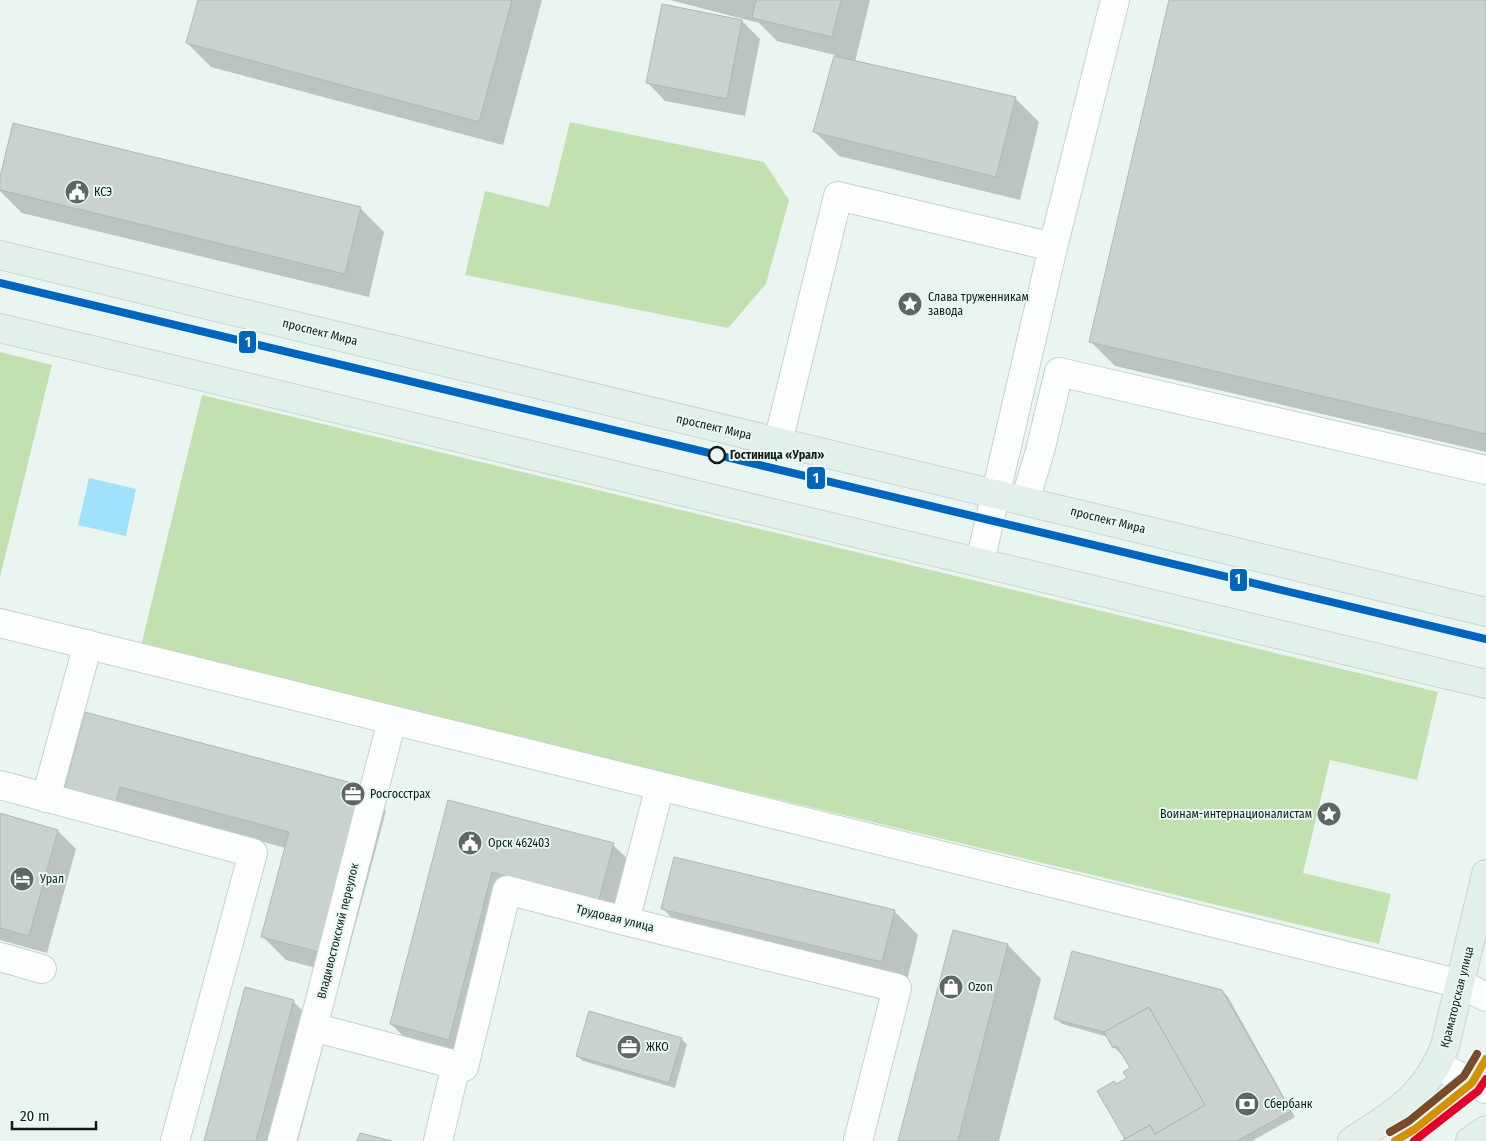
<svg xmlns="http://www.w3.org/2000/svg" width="1486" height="1141" font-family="'Fira Sans Condensed',sans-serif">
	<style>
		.forest { fill: #c2e1b0 }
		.water { fill: #a0e1fb }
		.shadow { fill: #0003 }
		.building { fill: #cad2d1; stroke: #afb7b7 }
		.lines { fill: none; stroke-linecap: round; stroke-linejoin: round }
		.minor-casing { stroke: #c7d0cd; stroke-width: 30 }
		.major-casing { stroke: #cdd2d1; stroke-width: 30 }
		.minor { stroke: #fcfefd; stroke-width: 28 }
		.major { stroke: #e3f0ea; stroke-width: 28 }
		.tram-1-casing { stroke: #e6f9f4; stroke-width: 11 }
		.tram-2-casing { stroke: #e6f9f4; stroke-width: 11 }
		.tram-3-casing { stroke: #e6f9f4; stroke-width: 11 }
		.tram-4-casing { stroke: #e6f9f4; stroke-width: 11 }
		.tram-1 { stroke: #0065bd; stroke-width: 8 }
		.tram-2 { stroke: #d59104; stroke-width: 8 }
		.tram-3 { stroke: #e4002b; stroke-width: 8 }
		.tram-4 { stroke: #7a4b2a; stroke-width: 8 }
		.stop-dot { fill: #e6f9f4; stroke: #141a19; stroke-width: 2.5 }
		.labels { text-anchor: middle; stroke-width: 4; stroke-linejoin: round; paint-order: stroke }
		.poi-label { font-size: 12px; fill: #141a19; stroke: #e6f9f4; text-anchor: start }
		.street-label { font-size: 12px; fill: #141a19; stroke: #e6f9f4 }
		.stop-label { font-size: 12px; font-weight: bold; fill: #141a19; stroke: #e6f9f4; text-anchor: start }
		.line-badge { stroke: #e6f9f4; stroke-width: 2 }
		.badge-label { font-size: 14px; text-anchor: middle; font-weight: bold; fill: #fff }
	</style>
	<rect width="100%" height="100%" fill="#eaf5f2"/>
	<path class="forest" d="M570,122L764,162L789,200L766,284L728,328L465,275L485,191L549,207Z
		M0,352L52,365L0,577Z
		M202,395L1438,692L1417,780L1330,760L1303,873L1391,894L1379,944L141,646Z"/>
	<path class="water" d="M89,478L136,489L126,536L78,525Z"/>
	<path class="shadow" d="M199,0H542L503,145L211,67L187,43Z
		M670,0H870L855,62L1015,98L1039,122L1020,200L839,156L815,132L835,55L777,41L759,23Z
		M1171,0H1486V452L1115,366L1091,342Z
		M742,21L760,39L745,116L665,101L647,82Z
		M0,182L360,208L384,232L369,297L22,213L0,191Z
		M86,714L362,787L386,811L342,975L286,960L262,936L286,848L144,810L64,794Z
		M449,802L613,845L637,868L622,923L516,896L473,1063L415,1048L391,1024Z
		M0,815L58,831L76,849L47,953L0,940Z
		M662,908L894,911L918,935L906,985L686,932Z
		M1008,945L1041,979L999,1141H899Z
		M1222,991L1228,997L1295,1117L1252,1141H1122L1127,1139L1117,1085L1129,1079L1131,1068L1125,1058L1114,1047L1108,1037L1062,1024L1056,1018Z
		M293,1001L326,1035L298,1141H205Z
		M681,1039L687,1044L675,1088L583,1061L577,1055Z"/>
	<path class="building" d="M198,0H512L479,122L186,43Z
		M756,0H841L832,37L752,18Z
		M1169,0H1486V434L1089,342Z
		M662,4L742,20L727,99L646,83Z
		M834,56L1016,97L996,177L813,132Z
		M13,123L361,207L345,274L0,190V177Z
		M85,712L363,786L319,952L261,937L289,832L120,787L114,808L63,795Z
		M448,800L614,843L599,900L492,872L449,1040L390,1024Z
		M0,813L58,830L29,936L0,928Z
		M674,857L895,910L882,962L661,909Z
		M953,930L1008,944L958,1141H898Z
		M1072,951L1222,990L1291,1111L1237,1141H1121L1150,1125L1155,1134L1205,1105L1149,1007L1104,1032L1054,1019Z
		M245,987L294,1000L256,1141H204Z
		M1149,1007L1205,1105L1155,1134L1150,1125L1125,1139L1097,1091L1114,1081L1116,1084L1127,1078L1123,1072L1130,1068L1117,1046L1113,1048L1104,1032Z
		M589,1011L682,1038L669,1083L576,1056Z
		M360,1133L392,1141H357Z"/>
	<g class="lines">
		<defs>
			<path id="minor" d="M778,442L838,196L1053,247
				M1025,501L1040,451L1059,372L1486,470
				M980,562L1053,247L1115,0
				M0,623L1461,984L1486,997
				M0,785L253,853L175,1141
				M46,798L88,644
				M625,921L660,786
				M0,957L42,969
				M313,1027L464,1067L507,890L625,921L897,988L858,1141
				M1438,1066L1486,1089
				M282,1141L318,1008L392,720
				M438,1141L456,1065"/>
			<path id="major" d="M0,255L1486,612
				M0,328L1486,684
				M1352,1141C1395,1113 1425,1097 1445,1046L1486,874
				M1470,1141L1486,1130"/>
		</defs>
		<use href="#minor" class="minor-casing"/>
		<use href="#major" class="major-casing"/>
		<use href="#minor" class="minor"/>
		<use href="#major" class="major"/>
		<defs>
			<path id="tram-1" d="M0,283L1486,639"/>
			<path id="tram-2" d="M1395,1141L1415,1129L1472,1083L1486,1059"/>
			<path id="tram-3" d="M1414,1141L1478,1091L1486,1079"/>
			<path id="tram-4" d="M1390,1132L1409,1121L1464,1076L1477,1054"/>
		</defs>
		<use href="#tram-1" class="tram-1-casing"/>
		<use href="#tram-2" class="tram-2-casing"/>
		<use href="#tram-3" class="tram-3-casing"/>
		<use href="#tram-4" class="tram-4-casing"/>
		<use href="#tram-1" class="tram-1"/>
		<use href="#tram-2" class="tram-2"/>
		<use href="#tram-3" class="tram-3"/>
		<use href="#tram-4" class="tram-4"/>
	</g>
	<defs>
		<symbol id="civic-disc" viewBox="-11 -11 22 22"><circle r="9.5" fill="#5f6765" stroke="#e6f9f4"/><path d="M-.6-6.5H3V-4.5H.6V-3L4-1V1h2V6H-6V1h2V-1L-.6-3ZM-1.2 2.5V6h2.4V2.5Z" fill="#fff"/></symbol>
		<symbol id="sight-disc" viewBox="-11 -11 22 22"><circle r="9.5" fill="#5f6765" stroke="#e6f9f4"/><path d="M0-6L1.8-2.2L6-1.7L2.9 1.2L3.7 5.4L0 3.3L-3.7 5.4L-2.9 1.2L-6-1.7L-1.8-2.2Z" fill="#fff"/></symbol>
		<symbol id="office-disc" viewBox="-11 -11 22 22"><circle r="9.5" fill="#5f6765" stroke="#e6f9f4"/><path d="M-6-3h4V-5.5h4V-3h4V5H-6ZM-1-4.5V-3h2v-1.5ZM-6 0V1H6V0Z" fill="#fff"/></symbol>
		<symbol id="hotel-disc" viewBox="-11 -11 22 22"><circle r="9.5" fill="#5f6765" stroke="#e6f9f4"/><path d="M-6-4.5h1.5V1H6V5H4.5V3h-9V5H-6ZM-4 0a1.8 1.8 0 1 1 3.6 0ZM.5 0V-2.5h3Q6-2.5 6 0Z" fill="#fff"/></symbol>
		<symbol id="shop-disc" viewBox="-11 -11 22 22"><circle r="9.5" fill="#5f6765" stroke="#e6f9f4"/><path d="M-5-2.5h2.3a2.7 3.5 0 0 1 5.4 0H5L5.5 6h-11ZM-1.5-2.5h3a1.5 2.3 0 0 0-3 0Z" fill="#fff"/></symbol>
		<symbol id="bank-disc" viewBox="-11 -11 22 22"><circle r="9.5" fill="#5f6765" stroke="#e6f9f4"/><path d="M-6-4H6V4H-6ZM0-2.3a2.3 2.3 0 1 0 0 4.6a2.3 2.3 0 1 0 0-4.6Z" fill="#fff"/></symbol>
	</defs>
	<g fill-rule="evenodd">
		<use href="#civic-disc" x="63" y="178" width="28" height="28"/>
		<use href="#sight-disc" x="896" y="290" width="28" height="28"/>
		<use href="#office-disc" x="339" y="780" width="28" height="28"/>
		<use href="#sight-disc" x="1315" y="800" width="28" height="28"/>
		<use href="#civic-disc" x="456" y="829" width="28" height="28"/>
		<use href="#hotel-disc" x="8" y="865" width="28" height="28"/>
		<use href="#shop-disc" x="937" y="973" width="28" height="28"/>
		<use href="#office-disc" x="615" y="1033" width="28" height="28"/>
		<use href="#bank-disc" x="1233" y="1090" width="28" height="28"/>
	</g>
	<circle class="stop-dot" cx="717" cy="455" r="8"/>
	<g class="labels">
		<g class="poi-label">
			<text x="94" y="196">КСЭ</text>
			<text x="928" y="301">Слава труженникам<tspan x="928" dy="14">завода</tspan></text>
			<text x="370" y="798">Росгосстрах</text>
			<text x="1312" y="818" text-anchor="end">Воинам-интернационалистам</text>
			<text x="488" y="847">Орск 462403</text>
			<text x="40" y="883">Урал</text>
			<text x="968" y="991">Ozon</text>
			<text x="646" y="1051">ЖКО</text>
			<text x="1264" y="1108">Сбербанк</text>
		</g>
		<g class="street-label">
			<text transform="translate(320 332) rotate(14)" y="4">проспект Мира</text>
			<text transform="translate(714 427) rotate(13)" y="4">проспект Мира</text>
			<text transform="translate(1108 520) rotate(14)" y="4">проспект Мира</text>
			<text transform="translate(615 918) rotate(14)" y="4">Трудовая улица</text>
			<text transform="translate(338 931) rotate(-76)" y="4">Владивостокский переулок</text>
			<text transform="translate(1457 997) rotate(-76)" y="4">Краматорская улица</text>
		</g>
		<g class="stop-label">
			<text x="730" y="459">Гостиница «Урал»</text>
		</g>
	</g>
	<g class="line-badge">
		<rect x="238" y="330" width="19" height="24" rx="5" fill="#0065bd"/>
		<rect x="806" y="466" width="20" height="24" rx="5" fill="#0065bd"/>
		<rect x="1229" y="568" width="19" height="24" rx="5" fill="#0065bd"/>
	</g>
	<g class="badge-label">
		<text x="248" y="347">1</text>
		<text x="816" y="483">1</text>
		<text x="1238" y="584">1</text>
	</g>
	<path d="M12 1121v8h84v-8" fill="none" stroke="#141a19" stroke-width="2.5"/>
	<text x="20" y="1121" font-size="15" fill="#141a19" stroke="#e6f9f4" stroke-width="4" paint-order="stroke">20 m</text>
</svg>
